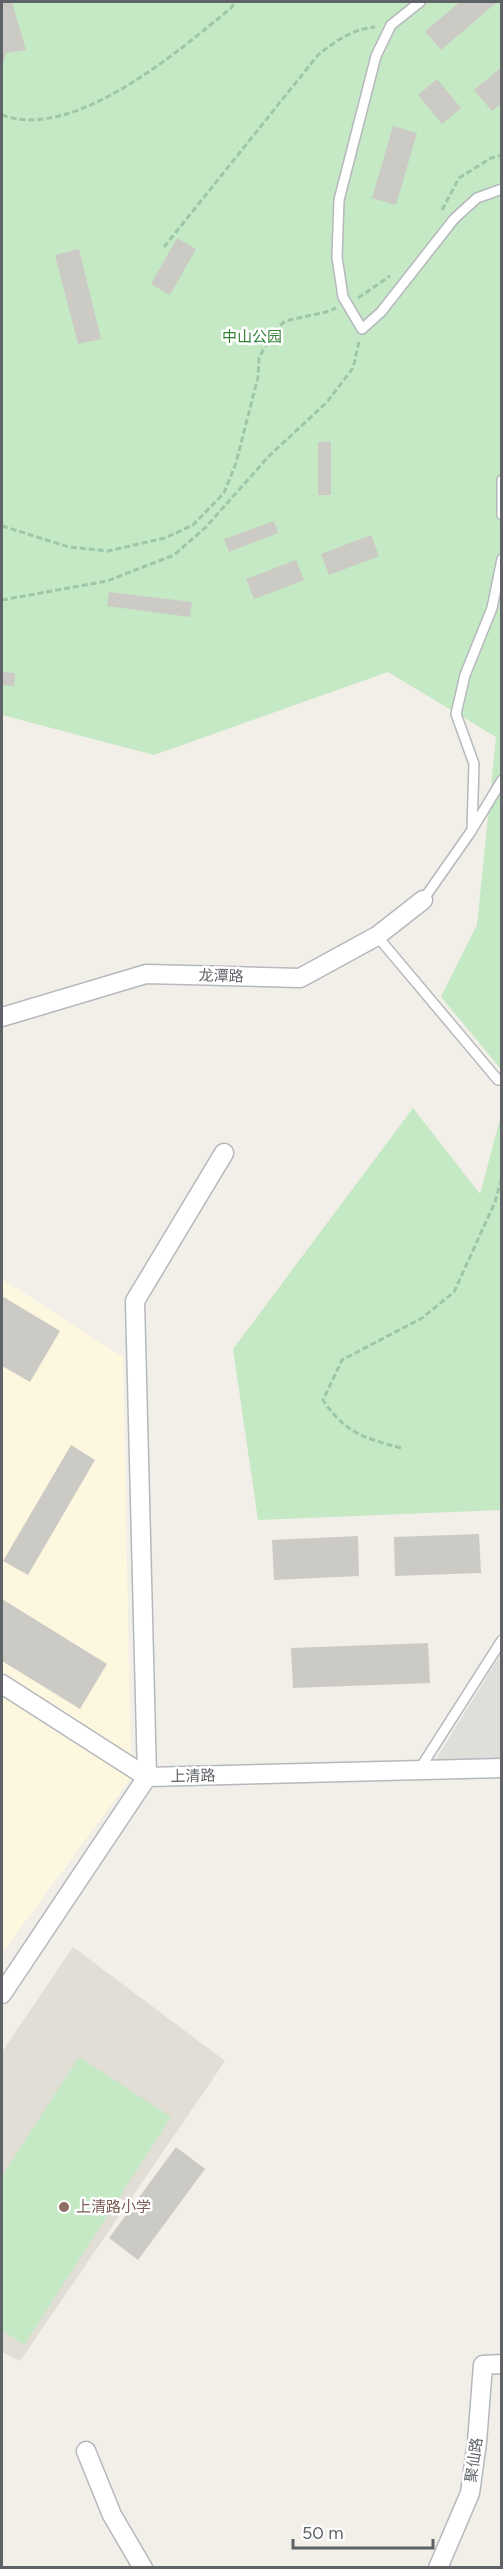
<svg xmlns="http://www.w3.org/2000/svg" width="503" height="2569" font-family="Figtree,'Noto Sans SC',sans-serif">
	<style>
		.commercial { fill: #fef7e0 }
		.industrial { fill: #e0deda }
		.education { fill: #e1ded6 }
		.green { fill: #c5e8c5 }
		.building { fill: #cccac5 }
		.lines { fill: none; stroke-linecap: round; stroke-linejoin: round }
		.service-casing { stroke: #b5b8bc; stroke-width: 12 }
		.minor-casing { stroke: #b5b8bc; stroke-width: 21 }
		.path { stroke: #9cc7a9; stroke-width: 3; stroke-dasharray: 6 3; stroke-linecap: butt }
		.service { stroke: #fff; stroke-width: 9 }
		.minor { stroke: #fff; stroke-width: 18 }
		.education-dot { fill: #8d6e63; stroke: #fff; stroke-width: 2 }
		.labels { text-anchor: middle; stroke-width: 5; stroke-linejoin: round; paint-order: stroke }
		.park-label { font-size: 15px; fill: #348238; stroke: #fff }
		.street-label { font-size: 15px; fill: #5f6368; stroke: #fff }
		.education-label { font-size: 15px; fill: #785e54; stroke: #fff; text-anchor: start }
	</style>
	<rect width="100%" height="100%" fill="#f1efe8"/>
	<path class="commercial" d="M2,1279L123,1357L131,1778L5,1949L2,1946Z"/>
	<path class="industrial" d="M501,1654V1760L433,1764Z"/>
	<path class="education" d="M73,1947L225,2061L20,2361L2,2352V2052Z"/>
	<path class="green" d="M2,2H501V1069L441,997L477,925L496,737L388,672L154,755L2,715Z
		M413,1108L480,1194L501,1115V1510L258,1520L233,1349Z
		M79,2057L171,2117L24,2345L2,2330V2176Z"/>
	<path class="building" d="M2,2H12L26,50L6,53L2,67Z
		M460,2H497L441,50L425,31Z
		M502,67V103L492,111L474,90Z
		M437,79L461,108L442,124L418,95Z
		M393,126L417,133L396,205L372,198Z
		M177,238L196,249L170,295L151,284Z
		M79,249L101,339L78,344L55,255Z
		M318,442H331V495H318Z
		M274,521L278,533L229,552L224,539Z
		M371,535L379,556L329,575L321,554Z
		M296,560L304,580L254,599L246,579Z
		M109,592L192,602L190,617L107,606Z
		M2,672L15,673L14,686L2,685Z
		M2,1296L60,1331L30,1382L2,1366Z
		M71,1445L95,1460L28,1575L3,1561Z
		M479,1534L481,1573L395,1576L394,1537Z
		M358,1536L359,1576L274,1580L272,1540Z
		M2,1599L107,1664L80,1709L2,1661Z
		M428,1643L430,1683L293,1688L291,1648Z
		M176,2147L205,2169L138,2260L109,2238Z"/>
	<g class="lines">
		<defs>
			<path id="service" d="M420,2L391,25L376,56L339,200L337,257L343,297L362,329L381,312L454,219L477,198L502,189
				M502,480V515
				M473,828L502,780
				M423,900L472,830L474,764L456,714L465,675L492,608L502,559
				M377,936L498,1080H502
				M419,1770L502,1640"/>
			<path id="minor" d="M2,1017L146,974L300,978L377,936L423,900
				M2,1684L147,1777
				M147,1777L135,1301L224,1153
				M2,1994L147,1777L502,1768
				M86,2451L112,2515L143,2568
				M438,2568L470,2493L477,2442L483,2365L502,2364"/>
		</defs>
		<use href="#service" class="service-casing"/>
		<use href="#minor" class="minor-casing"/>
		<path class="path" d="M2,115C73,142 179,51 231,8L235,2
			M442,210L459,178L491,158L502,155
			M164,247L318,55C335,41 353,29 375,27
			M358,298L390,276
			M2,526L69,547L108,551L165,538L193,525L224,493L236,463L258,377L259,358L271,334L285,321L326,312L336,308
			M2,600L107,581L174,555L206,527L268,457L327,402L353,368L359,342
			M401,1448C364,1438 345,1433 323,1400L342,1360L422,1318L454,1292L495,1202L502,1177"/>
		<use href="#service" class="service"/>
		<use href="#minor" class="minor"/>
	</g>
	<circle class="education-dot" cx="64" cy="2207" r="6"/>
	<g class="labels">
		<g class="park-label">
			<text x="252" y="342">中山公园</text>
		</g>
		<g class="street-label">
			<text transform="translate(221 976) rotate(1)" y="5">龙潭路</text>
			<text transform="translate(193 1776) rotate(-1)" y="5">上清路</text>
			<text transform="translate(474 2460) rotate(-82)" y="5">聚仙路</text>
		</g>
		<g class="education-label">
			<text x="76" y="2212">上清路小学</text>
		</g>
	</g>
	<rect width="503" height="2569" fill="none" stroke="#5f6368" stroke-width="6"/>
	<path d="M293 2539v9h140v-9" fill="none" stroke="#5f6368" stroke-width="3"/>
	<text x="302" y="2539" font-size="18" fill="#5f6368" stroke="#ffffff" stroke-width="4.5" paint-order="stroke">50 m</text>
</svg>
